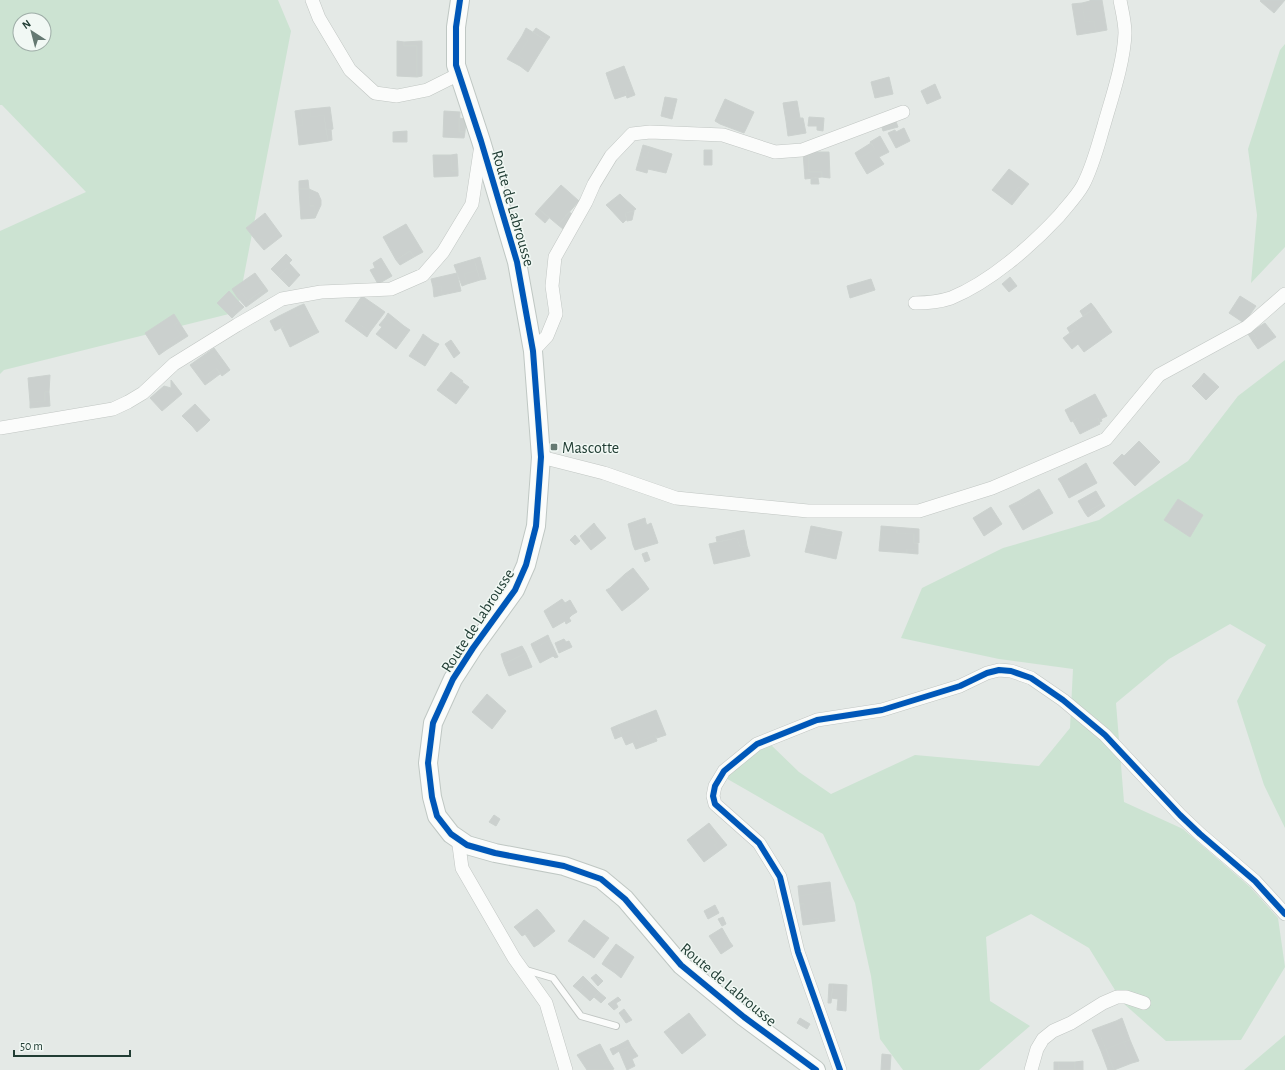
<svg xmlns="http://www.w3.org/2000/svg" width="1285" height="1070" font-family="'Alegreya Sans',sans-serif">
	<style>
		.green { fill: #cce3d2; fill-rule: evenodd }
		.building { fill: #cbd0ce; stroke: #ccd2cf; fill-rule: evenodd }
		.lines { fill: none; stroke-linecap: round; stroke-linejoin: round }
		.lane-casing { stroke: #c1c6c3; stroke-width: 8 }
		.street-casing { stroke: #c1c6c3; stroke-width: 14 }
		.secondary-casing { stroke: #bfc7c3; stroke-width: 20 }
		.lane { stroke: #fbfcfb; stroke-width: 6 }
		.street { stroke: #fbfcfb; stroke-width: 13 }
		.secondary { stroke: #fbfcfb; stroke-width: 18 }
		.cycleway-casing { stroke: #f1f8f4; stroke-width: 8 }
		.cycleway { stroke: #0057b8; stroke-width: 6 }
		.poi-dot { fill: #657972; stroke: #f1f8f4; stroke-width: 1.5 }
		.labels { text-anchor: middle; stroke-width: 3; stroke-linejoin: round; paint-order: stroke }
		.street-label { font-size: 16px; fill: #213d34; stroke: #f1f8f4 }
		.poi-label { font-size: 16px; fill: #213d34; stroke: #f1f8f4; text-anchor: start }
	</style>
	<rect width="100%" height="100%" fill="#e4e9e6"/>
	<path class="green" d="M0,0H278L291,31L237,312L4,370L0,374V231L86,192L2,105H0ZM20,20H44V44H20Z
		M1285,44V247L1251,283L1257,215L1248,149L1280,50Z
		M1285,360V828L1264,785L1237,701L1266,645L1230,624L1169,659L1116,703L1124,802L1183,829L1250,887L1278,918L1285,967L1241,1040L1166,1041L1123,1003L1089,948L1031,914L986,937L990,1001L1030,1026L979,1070H903L880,1039L871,976L855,903L823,834L724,777L769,743L799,772L831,794L915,755L1039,766L1070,728L1073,669L999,659L901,638L922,588L1003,548L1099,520L1188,461L1238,396Z
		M1285,1035V1070H1244Z"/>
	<path class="building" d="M1090,0H1102L1107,30L1096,32L1094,21L1085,22L1082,3L1090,1Z
		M1261,0H1285L1274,13L1260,1Z
		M1082,3L1085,22L1094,21L1096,32L1077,35L1072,4Z
		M526,28L547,41L528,72L520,66L524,60L518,56L528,40L522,36Z
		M536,28L550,37L547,41L533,32Z
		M522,36L528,40L518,56L524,60L520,66L507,59Z
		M397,41L404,42V46H417V77L397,76Z
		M422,41V76L417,77V46H404V42Z
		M624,66L635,95L627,98L625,90L613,94L606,73Z
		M889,77L893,94L875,98L871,82Z
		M935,84L941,98L927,104L921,91Z
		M625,90L627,95L615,99L613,94Z
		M665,97L677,99L672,119L661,116Z
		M725,99L754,112L746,129L723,119L720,124L715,121Z
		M797,101L800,118L786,121L783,103Z
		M330,107L333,129L326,130L324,115L311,117L310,109Z
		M310,109L311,117L324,115L328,141L299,145L297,126L303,125L301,110Z
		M301,110L303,125L297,126L295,111Z
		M444,111L460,112L459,132H465L464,138L443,137Z
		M809,117L824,118L823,131L817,130V126H808Z
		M459,118L466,119L465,132H459Z
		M800,118H803L806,133L788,136L786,121Z
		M723,119L746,129L744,133L720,124Z
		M895,119L898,127L883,131L881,123Z
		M904,128L910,141L896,148L888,133L895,130L896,132Z
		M331,129L332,140L328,141L326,130Z
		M407,131V142H393V132Z
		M880,136L889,152L879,157L884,164L867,174L858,159L875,149L870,142Z
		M871,143L875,149L858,159L855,153Z
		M643,145L650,147L647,158L640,156Z
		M650,147L672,154L666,173L648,169L647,173L636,170L640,156L647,158Z
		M704,150H712V165H704Z
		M803,152H809V172H822V177L805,179Z
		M809,152H829L830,178L822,177V172H809Z
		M457,154L458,171H452L451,155Z
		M433,155H451L452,171H458V176L434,177Z
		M1009,169L1029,184L1023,191L1019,187L1010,198L1004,193L1000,196L992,190Z
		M811,178H818L819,184H811Z
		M308,180L309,189H299V181Z
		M561,185L579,201L558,225L539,209Z
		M1019,187L1023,191L1012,205L1000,196L1004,193L1010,198Z
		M299,189H309L310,206H314L315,218L301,219Z
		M309,189L318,193L321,200V205L315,218L314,206H310Z
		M620,194L624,198L610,209L606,205Z
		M624,198L636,209L633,211L625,213L627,219L623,223L610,209Z
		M539,209L549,218L545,223L535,214Z
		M634,211L632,220L627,221L625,213Z
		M569,212L574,215L563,229L558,225Z
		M265,213L279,232L265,244L262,239L257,242L246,228Z
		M406,224L423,252L414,257L410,251L396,260L383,237Z
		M279,232L282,236L264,250L257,242L262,239L265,244Z
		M410,251L414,257L400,265L396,260Z
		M286,254L292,260L289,263L300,275L289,287L271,269ZM287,268L296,276L287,284L279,276Z
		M480,257L486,279L480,280L474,259Z
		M381,258L392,276L378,284L370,270L375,268L373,263Z
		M474,259L477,270L464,274L467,284L462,286L454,265Z
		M287,268L296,276L287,284L279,276Z
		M477,270L480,280L467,284L464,274Z
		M255,273L266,288L248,301L242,293L237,297L232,289Z
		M457,273L461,291L442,295L441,286L433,287L431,279Z
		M1010,277L1017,286L1009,292L1002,284Z
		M871,279L875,290L850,298L847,286Z
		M441,286L442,295L434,297L433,287Z
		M266,288L268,291L246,307L237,297L242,293L248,301Z
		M229,291L240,303L232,310L236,314L232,318L217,303Z
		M362,296L378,307L375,311L363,302L359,307L356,305Z
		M1240,296L1256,306L1244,323L1229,313Z
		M363,302L375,311L378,307L385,312L370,332L355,321L352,326L345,321L356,305L359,307Z
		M240,303L244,307L236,314L232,310Z
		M1091,303L1095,308L1083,316L1080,311Z
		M304,304L317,329L292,342L279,316L293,309L297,316L303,313L299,306Z
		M299,306L303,313L297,316L293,309Z
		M1095,308L1112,332L1084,352L1078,344L1072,349L1063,338L1078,327L1074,323Z
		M388,313L404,326L401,330L385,318Z
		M174,314L179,322L174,325L181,335L163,346L166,350L159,355L145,333Z
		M279,316L284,326L275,331L270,321Z
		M385,318L401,330L404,326L410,330L396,349L376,334L382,327L379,325Z
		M355,321L370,332L367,337L352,326Z
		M179,322L188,336L166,350L163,346L181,335L174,325Z
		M1074,323L1078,327L1070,333L1067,328Z
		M1265,323L1276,337L1258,349L1253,342L1257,338L1252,331Z
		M284,326L292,342L317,329L319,332L290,347L281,328Z
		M1252,331L1257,338L1253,342L1248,334Z
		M423,334L434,342L432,346L421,338Z
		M421,338L432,346L434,342L439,344L425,366L409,356Z
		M451,340L460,353L454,358L445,344Z
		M214,348L225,363L221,365L213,354L200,364L197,360Z
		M213,354L221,365L225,363L230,370L222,376L216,368L208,374L212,380L205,385L190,365L197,360L200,364Z
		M216,368L220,374L212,380L208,374Z
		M451,372L463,381L460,385L448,376Z
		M1204,373L1219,387L1206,400L1195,389L1203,381L1200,378Z
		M50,375L49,392H45V401L30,402L28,378Z
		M448,376L460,385L462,382L469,387L456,404L437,390Z
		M1200,378L1203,381L1195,389L1192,386Z
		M171,380L178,389L171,395L164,386L171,388Z
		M164,386L171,395L178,389L182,394L162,411L150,398Z
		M45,392H49L50,406L30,408V402L45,401Z
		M1095,394L1107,416L1101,419L1102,421L1100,422L1098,418L1083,426L1078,418L1071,422L1065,410Z
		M195,404L210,420L206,424L202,419L193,427L182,416Z
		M1078,418L1083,426L1098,418L1100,424L1080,434L1073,421Z
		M202,419L206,424L197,432L193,427Z
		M1139,441L1160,462L1135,486L1113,463L1122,454L1124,456Z
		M1086,463L1097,483L1069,498L1061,483L1080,472L1078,468Z
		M1078,468L1080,472L1061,483L1058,479Z
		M1039,489L1049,506L1044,509L1037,497L1022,506L1019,501Z
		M1096,491L1103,503L1085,513L1078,501Z
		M1037,497L1044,509L1049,506L1053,513L1023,530L1009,506L1019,501L1022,506Z
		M1178,499L1203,515L1190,537L1164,520Z
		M1103,503L1105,506L1088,517L1085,513Z
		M991,507L1002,524L984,536L973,518Z
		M645,518L646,523L633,528L637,544L633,545L628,524Z
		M594,523L596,526L589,532L591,534L583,540L580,536Z
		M646,523L647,525L651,523L658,543L635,550L633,545L637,544L633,528Z
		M596,526L606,538L591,550L583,540L591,534L589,532Z
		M811,526L831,530L830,536L816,533L813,545L807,544Z
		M881,526L919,529V543H914V534L897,533V530L881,529Z
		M881,529L897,530V533L914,534V543L918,544V550L907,549V553L879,551Z
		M744,530L747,546L740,547L737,538L717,542L716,537Z
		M831,530L842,532L836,559L805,552L807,544L813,545L816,533L830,536Z
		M575,535L580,541L575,545L570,540Z
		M737,538L740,547L747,546L750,556L714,564L709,544Z
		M907,549L918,550V554L907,553Z
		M647,552L650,560L645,562L642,554Z
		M633,568L644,582L629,594L635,601L622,611L606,590L610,588L614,591L630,579L625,574Z
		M625,574L630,579L614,591L610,588Z
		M644,582L649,589L635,601L629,594Z
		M562,599L565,603L546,615L544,611Z
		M570,600L577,612L572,615L565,603Z
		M565,603L572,615L569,618L571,621L566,624L565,621L553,628L546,615Z
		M548,635L550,640L533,649L531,644Z
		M564,639L566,642L569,641L572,647L559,653L555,643Z
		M550,640L558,657L555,658L553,656L540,663L533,649Z
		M522,646L526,653L504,664L501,654Z
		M526,653L532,667L509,676L504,664Z
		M487,694L506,711L492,729L472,712Z
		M656,710L666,735L657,738L655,735L640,741L635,729L621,734L618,725Z
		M618,725L622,736L615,739L611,728Z
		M635,729L640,741L655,735L657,741L636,749L633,742L626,745L621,734Z
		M494,815L500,819L496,826L489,822Z
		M709,823L713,828L708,832L717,843L714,845L719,851L704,862L687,840Z
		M713,828L727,845L719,851L714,845L717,843L708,832Z
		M830,882L831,891L799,896L798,886Z
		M831,891L835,921L819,923L818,918L807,920L804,904H800L799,896Z
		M800,904H804L807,920L818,918L819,923L803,925Z
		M715,905L719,913L708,919L704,911Z
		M537,909L540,912L517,930L514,927Z
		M540,912L555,931L539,944L529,932L522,936L517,930Z
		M723,917L726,924L722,926L718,919Z
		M584,920L609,938L594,958L587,953L590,948L578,939L584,932L578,928Z
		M578,928L584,932L578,939L590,948L587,953L568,941Z
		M722,928L730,942L724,946L727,950L721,954L709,936Z
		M529,932L539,944L534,947L525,934Z
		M730,942L733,946L727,950L724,946Z
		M616,944L634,957L621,978L615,973L618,969L605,959Z
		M605,959L618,969L615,973L602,964Z
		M596,974L603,981L598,986L591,978Z
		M583,976L599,992L590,1001L579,991L583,987L577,982Z
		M577,982L583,987L579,991L573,986Z
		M829,984H833L831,1003H828Z
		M833,984L847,985L846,1011L837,1010L838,999L831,998Z
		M599,992L606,998L601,1003L594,997Z
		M618,997L621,1000L616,1003L618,1007L614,1010L608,1004Z
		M624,1009L632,1020L626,1023L619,1013Z
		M689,1013L706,1035L701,1039L684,1017Z
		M684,1017L701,1039L682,1054L664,1032Z
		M800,1018L810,1024L807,1029L797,1023Z
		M1122,1018L1130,1040L1124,1042L1116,1021Z
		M1116,1021L1124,1042L1106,1049L1097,1028Z
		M1097,1028L1106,1049L1101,1051L1092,1030Z
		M628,1040L631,1046L619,1051L617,1046Z
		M1130,1040L1139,1061L1132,1063L1124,1042Z
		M1124,1042L1132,1063L1114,1070L1106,1049Z
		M600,1044L609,1061L604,1064L597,1052L591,1056L587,1050Z
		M617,1046L619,1051L613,1055L610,1049Z
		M631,1046L638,1056L632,1059L626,1048Z
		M626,1048L632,1059L624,1063L619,1051Z
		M1106,1049L1114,1070H1108L1101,1051Z
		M587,1050L591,1056L597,1052L604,1064L609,1061L614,1069L611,1070H587L577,1055Z
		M882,1054L891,1055L890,1070H881Z
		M632,1059L635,1066L627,1070L624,1063Z
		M1083,1061V1070H1075V1062Z
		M1054,1062H1059V1070H1054Z
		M1059,1062H1075V1070H1059Z"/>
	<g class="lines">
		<defs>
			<path id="lane" d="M526,970L553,978L581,1016L616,1026"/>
			<path id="street" d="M312,0L319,18L350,70L375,93L397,96L427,90L459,74
				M915,303C927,303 939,302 951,298C990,282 1030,247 1059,216C1067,206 1077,196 1083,185C1093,166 1098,145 1104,125C1112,97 1124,62 1125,33C1125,22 1122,11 1120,0
				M533,351L547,336L556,314L552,286L555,257L586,202L594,184L611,156L632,134L650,132L723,135L775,152L802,150L903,112
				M0,428L113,409L128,402L143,393L174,364L237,325L282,299L321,292L391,289L423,275L443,252L472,204L481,145
				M541,457L604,473L676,498L808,511H919L992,488L1106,439L1159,375L1247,327L1285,294
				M458,838L462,868L514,958L546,1003L566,1070
				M840,1070L798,952L780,877L759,843L715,804L713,796L715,786L724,771L757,744L817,720L882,710L960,686L987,673L999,670L1011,671L1031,678L1063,700L1105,735L1180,815L1200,834L1255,881L1285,914
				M1031,1070L1037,1049L1043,1039L1053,1031L1071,1023L1103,1003L1117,997H1126L1144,1003"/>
			<path id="secondary" d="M460,0L456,27V65L481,141L517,262L533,351L541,457L536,526L526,565L515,590L473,648L453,679L433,723L428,763L432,797L437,816L451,834L467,845L495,853L564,866L601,879L625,899L681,965L744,1017L816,1070"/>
		</defs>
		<use href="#lane" class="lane-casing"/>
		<use href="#street" class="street-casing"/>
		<use href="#secondary" class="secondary-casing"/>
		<use href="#lane" class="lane"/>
		<use href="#street" class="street"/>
		<use href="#secondary" class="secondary"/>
		<defs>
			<path id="cycleway" d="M460,0L456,27V65L481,141L517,262L533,351L541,457L536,526L526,565L515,590L473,648L453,679L433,723L428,763L432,797L437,816L451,834L467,845L495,853L564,866L601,879L625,899L681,965L744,1017L816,1070
				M840,1070L798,952L780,877L759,843L715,804L713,796L715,786L724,771L757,744L817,720L882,710L960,686L987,673L999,670L1011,671L1031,678L1063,700L1105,735L1180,815L1200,834L1255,881L1285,914"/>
		</defs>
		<use href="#cycleway" class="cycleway-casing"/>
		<use href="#cycleway" class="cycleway"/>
	</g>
	<rect class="poi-dot" x="550" y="443" width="8" height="8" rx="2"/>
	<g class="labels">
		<g class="street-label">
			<text transform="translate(514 208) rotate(74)" y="6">Route de Labrousse</text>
			<text transform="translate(477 620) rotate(-57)" y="6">Route de Labrousse</text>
			<text transform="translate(729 984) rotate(40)" y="6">Route de Labrousse</text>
		</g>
		<g class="poi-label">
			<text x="562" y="453">Mascotte</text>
		</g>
	</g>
	<g transform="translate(32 32) rotate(324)"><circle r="19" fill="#f1f8f4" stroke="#9eada7"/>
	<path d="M0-3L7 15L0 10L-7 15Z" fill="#657972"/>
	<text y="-6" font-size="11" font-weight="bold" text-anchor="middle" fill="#213d34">N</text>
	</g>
	<path d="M14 1050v6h116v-6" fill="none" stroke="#213d34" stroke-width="2"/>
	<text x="20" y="1050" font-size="12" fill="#213d34" stroke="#f1f8f4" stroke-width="3" paint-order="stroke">50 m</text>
</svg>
